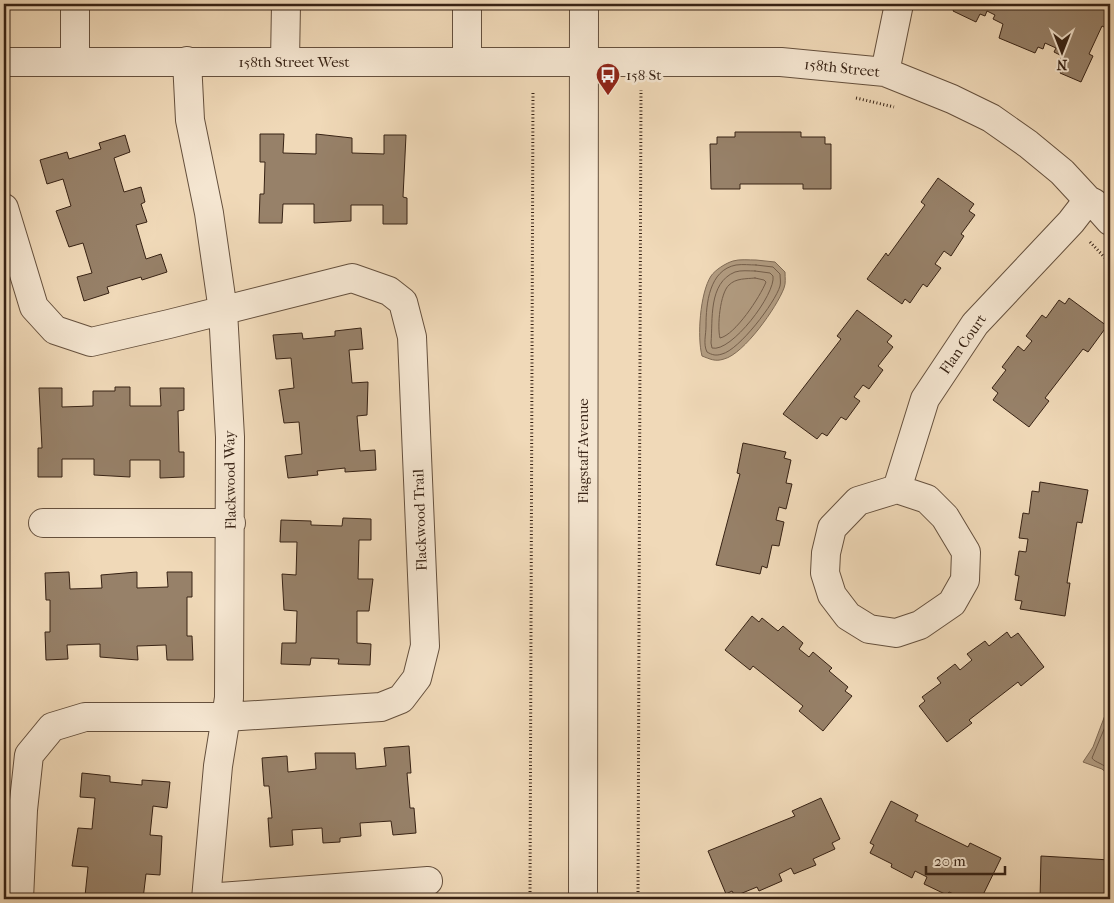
<svg xmlns="http://www.w3.org/2000/svg" width="1114" height="903" font-family="'IM FELL French Canon',serif">
	<style>
		.water { fill: #b19b80; stroke: #806b55 }
		.lines { fill: none; stroke-linecap: round; stroke-linejoin: round }
		.shore { stroke: #745e4a; stroke-width: 1 }
		.building { fill: #978169; stroke: #372214 }
		.minor-casing { stroke: #65503d; stroke-width: 30 }
		.path { stroke: #372214; stroke-width: 3; stroke-dasharray: 1 2.5; stroke-linecap: butt }
		.minor { stroke: #f5e6d1; stroke-width: 28 }
		.labels { text-anchor: middle; stroke-width: 5; stroke-linejoin: round; paint-order: stroke }
		.street-label { font-size: 15px; fill: #372214; stroke: #f5e6d1 }
		.poi-label { font-size: 15px; fill: #372214; stroke: #f5e6d1; text-anchor: start }
	</style>
	<rect width="100%" height="100%" fill="#f0d9b8"/>
	<filter id="stains"><feTurbulence type="fractalNoise" baseFrequency=".004" numOctaves="4"/><feColorMatrix values="0 0 0 0 .2 0 0 0 0 .09 0 0 0 0 .02 0 0 0 .5 -.17"/></filter>
	<radialGradient id="worn" r=".72"><stop offset=".6" stop-color="#630" stop-opacity="0"/><stop offset="1" stop-color="#630" stop-opacity=".3"/></radialGradient>
	<path class="water" d="M756,260L775,262L785,272C785,278 786,283 784,288C777,307 744,354 724,359C715,362 710,359 702,356C697,337 700,293 711,276C715,270 726,263 733,261C739,259 749,260 756,260Z
		M1110,702V776L1102,769L1083,762L1093,747Z"/>
	<g class="lines">
		<path class="shore" d="M756,265L773,267L780,274C780,278 781,282 780,286C775,303 739,350 722,354C716,356 712,355 707,352C703,344 706,335 706,326C706,304 709,270 736,265C743,264 750,265 756,265Z
			M755,271L770,273L773,276C776,294 731,353 712,348L711,343C713,320 708,283 735,272C741,270 749,271 755,271Z
			M755,278L764,280L766,282C760,297 735,335 720,338C717,327 720,293 729,285C736,278 746,279 755,278Z
			M1110,715L1092,758C1095,763 1104,763 1110,771"/>
	</g>
	<path class="building" d="M956,4L1086,5L1110,4V25L1108,29L1102,26L1089,54L1093,56L1081,82L1060,73L1065,63L1060,60L1062,56L1054,52L1056,48L1045,43L1043,49L1038,47L1035,53L999,38L1003,24L993,19L995,15L987,11L985,16L980,14L976,22L953,11Z
		M735,132H801V137H825V144H831V189H803V184H740V189H711L710,144H717V137H735Z
		M260,134H284L283,153L316,154V134L352,138V153L384,154V135H406L403,197L407,198V224H383V205H351V221L314,223V204H283L282,223H259L260,194H264L265,162H260Z
		M125,135L130,152L114,158L124,192L141,187L145,202L141,204L147,222L136,225L146,259L161,254L167,272L142,280L141,277L107,287L109,293L84,301L77,277L92,273L83,243L69,247L56,211L71,206L63,179L47,184L40,160L67,152L69,159L101,149L99,143Z
		M938,178L974,204L969,211L975,215L961,234L964,236L951,256L944,251L935,264L941,268L927,287L923,284L910,303L905,299L902,304L867,279L886,253L888,256L925,205L921,202Z
		M1069,298L1107,326L1088,352L1083,349L1045,398L1049,401L1029,427L993,400L998,393L992,388L1006,370L1002,367L1018,346L1024,351L1032,341L1026,336L1042,315L1046,318L1059,300L1065,304Z
		M857,310L892,336L887,342L893,347L878,366L883,370L869,389L863,385L854,397L860,401L846,420L841,417L827,436L822,433L817,439L783,414L841,339L837,336Z
		M361,328L363,349L349,350L352,383L368,382L367,415L357,416L360,451L375,450L376,470L345,472V468L317,471L318,475L288,478L285,456L302,454L299,422L284,423L279,390L294,388L291,358L276,359L273,335L302,333L303,339L335,336V331Z
		M115,387H130V406H161L160,388H184V410L178,411L179,452H184V477L160,478V460H130V477L94,475V459H62V477H38V448H42L39,388H62V407L93,406V391H115Z
		M743,443L786,452L784,458L791,460L786,483L792,484L786,509L779,507L776,520L784,522L779,546L772,545L767,568L762,566L760,574L716,565L740,474L737,473Z
		M1040,482L1088,490L1082,523L1077,522L1067,583H1070L1065,616L1020,609L1022,601L1015,600L1019,576L1015,575L1019,551L1026,552L1028,539L1019,538L1023,513L1029,514L1032,491L1039,492Z
		M343,518L371,519V540H359L358,579H373L369,611H357V643L371,644L370,665L338,664L339,659L311,658L310,665L281,664L282,643H296L297,611L284,610L282,574L296,575L297,542H280L281,520L311,521V525L342,526Z
		M69,572L70,589L102,588L101,575L137,572V588L168,587L167,572H192V597H187V636H192L193,660H167L166,645L137,646L138,660L100,657V644L67,645L68,659L46,660L45,632H50V600H46L45,573Z
		M752,616L759,622L762,618L778,631L783,626L803,643L799,649L809,657L813,652L832,668L829,671L848,687L845,691L852,696L823,731L799,711L803,706L753,666L750,670L725,650Z
		M1007,632L1011,638L1018,633L1044,667L1021,686L1018,682L969,720L972,723L947,742L919,706L925,701L922,697L941,683L937,678L955,664L960,670L972,660L967,654L985,641L989,646Z
		M409,746L411,773H407L410,808H414L416,833L393,835L391,821L360,823L361,836L340,838V842L323,843L322,828L292,830L293,845L270,847L268,818H272L269,786H264L262,758L287,756L288,772L316,769L315,753H355L356,769L386,766L384,748Z
		M82,773L110,776V782L142,785V780L170,782L167,808L153,806L150,835L162,836L160,875L146,874L143,899H69V895L85,896L88,867L72,866L78,828L92,829L95,798L80,797Z
		M821,798L840,839L832,843L835,849L813,859L816,865L794,874L791,868L779,874L782,881L759,891L757,887L735,896L732,891L726,894L708,851L795,816L792,811Z
		M891,801L918,815L915,821L968,847L970,843L1001,858L981,899L974,895L972,899H964L949,892L947,895L924,884L927,877L915,871L912,878L891,867L892,864L870,853L874,845L870,843Z
		M1041,856L1110,860V899H1040Z"/>
	<g class="lines">
		<defs>
			<path id="minor" d="M75,4V62
				M467,4V62
				M187,61L190,120L209,213L223,311L230,437L229,698L218,766L206,899
				M285,61L286,4
				M4,62H781L885,72L952,99L991,118L1028,144L1062,172L1088,200L1094,203L1110,221
				M885,72L899,4
				M4,208L34,307L55,330L91,342L169,324L352,278L389,291L403,302L412,337L425,646L417,678L401,699L381,707L226,717H85L52,727L29,755L23,810L19,899
				M897,489L927,499L945,517L966,552L965,580L952,603L920,625L896,633L869,629L848,616L832,595L825,573L826,553L832,528L858,501L897,489L925,399L975,324L1071,222L1088,200
				M43,523H231
				M206,898L428,881
				M583,899L584,4"/>
		</defs>
		<use href="#minor" class="minor-casing"/>
		<path class="path" d="M856,98L894,107
			M1090,242L1110,263
			M530,899L533,91
			M638,899L641,90"/>
		<use href="#minor" class="minor"/>
	</g>
	<defs>
		<symbol id="bus-pin" viewBox="-11 -11 22 30"><path d="M0 17L-7.5 6A9.5 9.5 0 1 1 7.5 6Z" fill="#8f2418" stroke="#f5e6d1"/><path d="M-5-6H5V4H4V6H2V4H-2V6H-4V4H-5ZM-3.5-4V0h7V-4ZM-3.5 1.2v1.5H-2V1.2ZM2 1.2v1.5H3.5V1.2Z" fill="#fff"/></symbol>
	</defs>
	<g fill-rule="evenodd">
		<use href="#bus-pin" x="594" y="61" width="28" height="38"/>
	</g>
	<g class="labels">
		<g class="street-label">
			<text x="294" y="67">158th Street West</text>
			<text transform="translate(842 68) rotate(6)" y="5">158th Street</text>
			<text transform="translate(963 344) rotate(-55)" y="5">Flan Court</text>
			<text transform="translate(583 451) rotate(-90)" y="5">Flagstaff Avenue</text>
			<text transform="translate(230 480) rotate(-91)" y="5">Flackwood Way</text>
			<text transform="translate(420 520) rotate(-92)" y="5">Flackwood Trail</text>
		</g>
		<g class="poi-label">
			<text x="626" y="80">158 St</text>
		</g>
	</g>
	<rect width="1114" height="903" fill="none" stroke="#f0d9b8" stroke-width="20"/>
	<rect x="5" y="5" width="1104" height="893" fill="none" stroke="#372214" stroke-width="2.5"/>
	<rect x="10" y="10" width="1094" height="883" fill="none" stroke="#372214"/>
	<g transform="translate(1062 52) rotate(180)" stroke="#f5e6d1" stroke-width="4" paint-order="stroke">
	<path d="M0-4L9 19L0 12L-9 19Z" fill="#372214"/>
	<text y="-8" font-size="14" font-weight="bold" text-anchor="middle" fill="#372214">N</text>
	</g>
	<path d="M926 866v8h79v-8" fill="none" stroke="#372214" stroke-width="2.5"/>
	<text x="934" y="866" font-size="15" fill="#372214" stroke="#f5e6d1" stroke-width="4" paint-order="stroke">20 m</text>
	<rect width="100%" height="100%" filter="url(#stains)"/>
	<rect width="100%" height="100%" fill="url(#worn)"/>
</svg>
